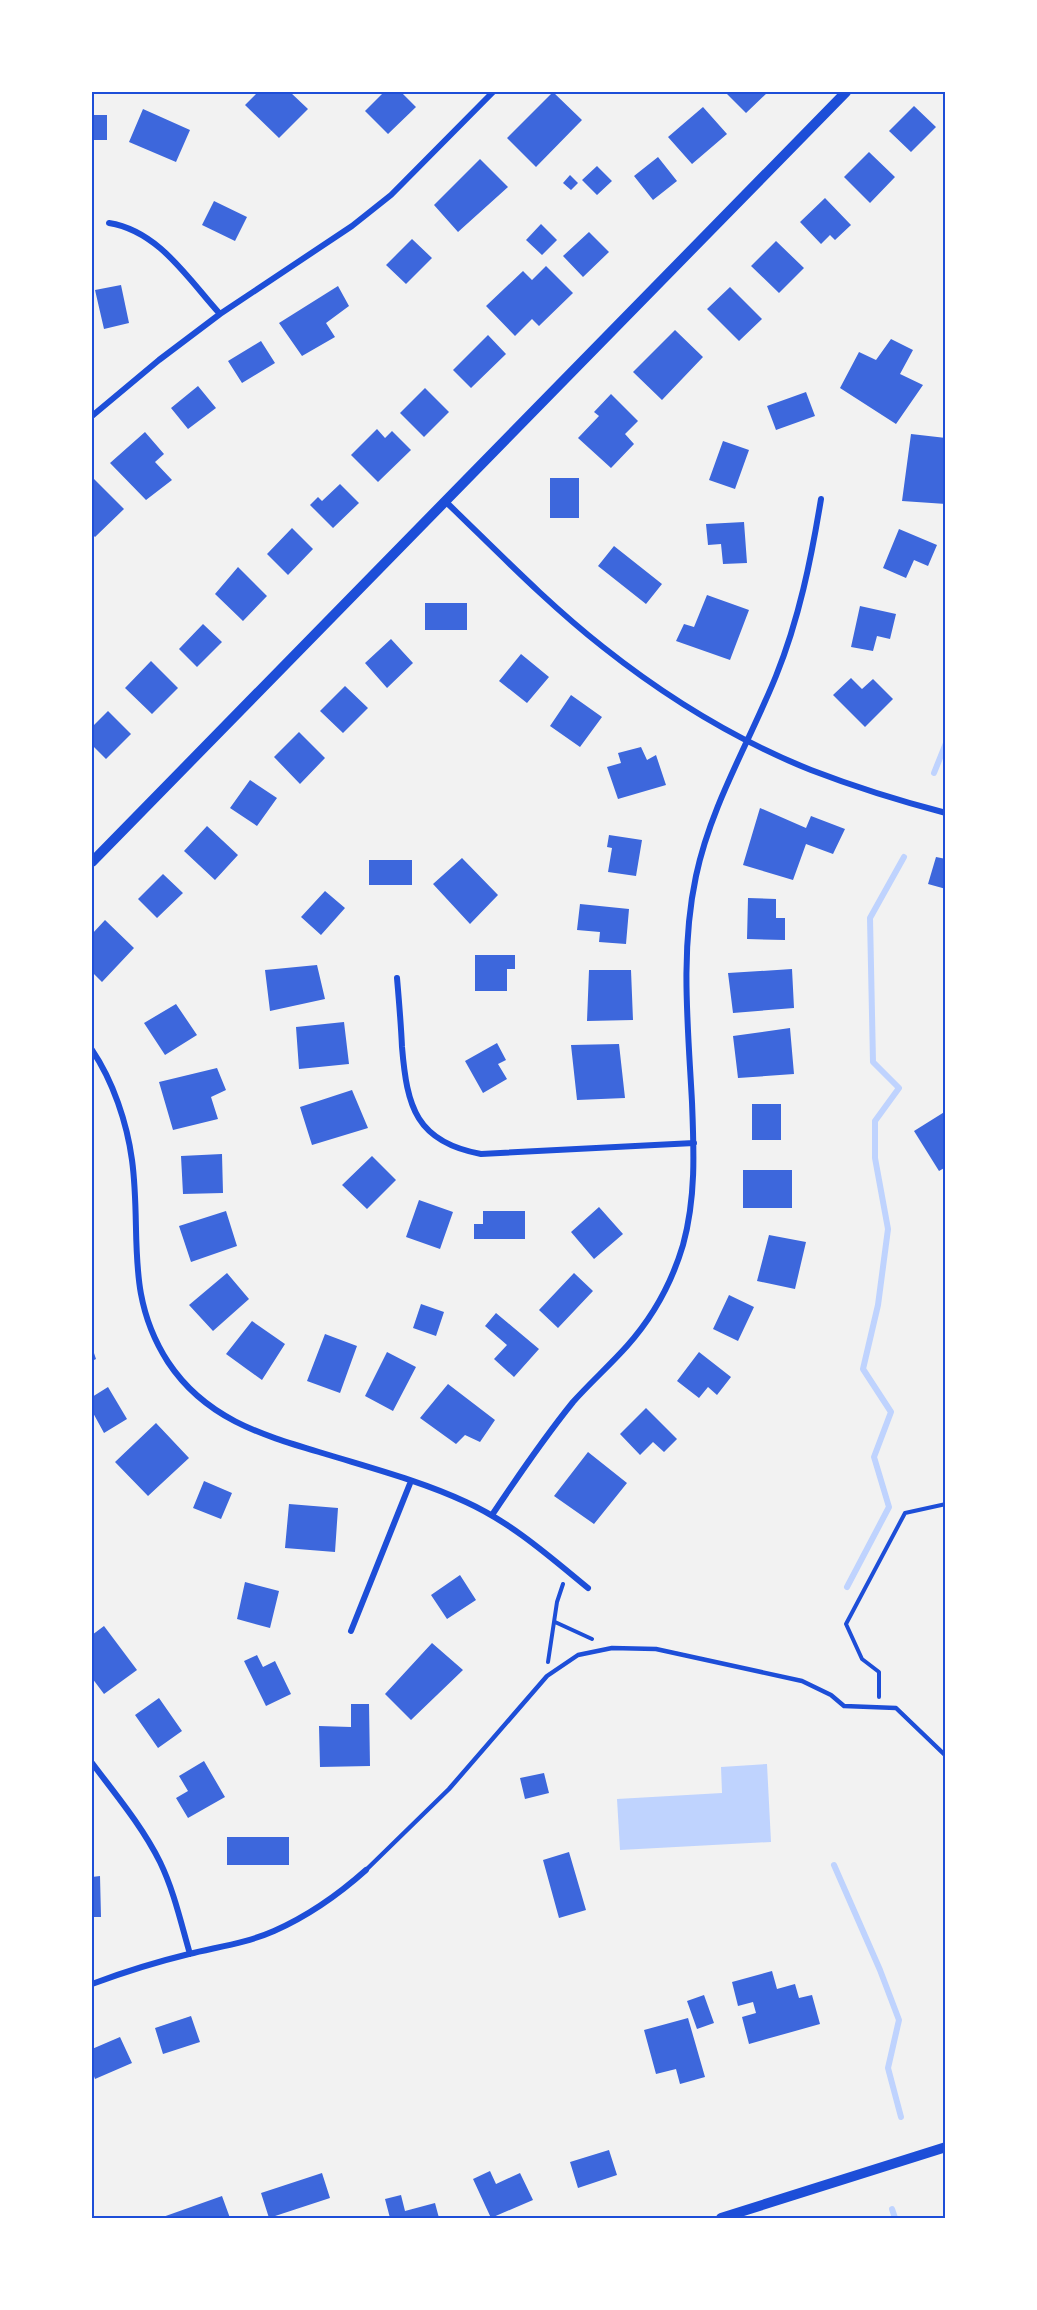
<svg xmlns="http://www.w3.org/2000/svg" width="1037" height="2310" font-family="Signika,sans-serif">
	<style>
		.water { fill: #bfd3fe }
		.lines { fill: none; stroke-linecap: round; stroke-linejoin: round }
		.stream { stroke: #bfd3fe; stroke-width: 6 }
		.building { fill: #3d67dc }
		.path { stroke: #1d4ed8; stroke-width: 4 }
		.service { stroke: #1d4ed8; stroke-width: 4.5 }
		.minor { stroke: #1d4ed8; stroke-width: 6 }
		.tertiary { stroke: #1d4ed8; stroke-width: 10 }
		.neatline { fill: none; stroke: #1d4ed8; stroke-width: 2 }
	</style>
	<rect width="100%" height="100%" fill="#f2f2f2"/>
	<path class="water" d="M767,1764L771,1842L620,1850L617,1799L722,1793L721,1767Z"/>
	<g class="lines">
		<path class="stream" d="M934,773L946,743
			M847,1587L889,1507L874,1457L891,1412L863,1369L878,1305L888,1229L875,1158V1121L899,1088L873,1062L870,918L904,857
			M834,1865L880,1970L899,2020L888,2068L901,2117
			M892,2209L895,2218"/>
	</g>
	<path class="building" d="M258,92H290L308,109L279,138L245,105Z
		M384,92H401L416,107L388,134L365,111Z
		M553,92L582,120L536,167L507,138Z
		M725,92H768L746,113Z
		M914,106L936,127L911,152L889,131Z
		M703,107L727,134L692,164L668,137Z
		M143,109L190,130L176,162L129,142Z
		M92,115H107V140H92Z
		M869,152L895,177L870,203L844,177Z
		M658,157L677,181L653,200L634,176Z
		M480,159L508,187L458,232L434,205Z
		M597,166L612,181L597,195L582,180Z
		M570,175L578,183L571,190L563,183Z
		M825,198L851,225L835,240L830,235L821,244L800,222Z
		M214,201L247,217L235,241L202,225Z
		M541,224L557,240L542,255L526,240Z
		M589,232L609,252L583,277L563,256Z
		M412,239L432,258L406,284L386,265Z
		M776,241L804,268L779,293L751,266Z
		M546,266L573,293L539,326L532,319L515,336L486,306L523,271L532,280Z
		M121,285L129,323L104,329L95,290Z
		M338,286L349,306L326,323L335,337L302,356L279,323Z
		M730,287L762,319L739,341L707,309Z
		M675,330L703,357L662,400L633,372Z
		M488,335L506,354L471,388L453,370Z
		M891,339L913,350L900,374L923,385L896,424L840,388L859,352L876,360Z
		M261,341L275,363L242,383L228,361Z
		M198,386L216,408L188,429L171,408Z
		M425,388L449,412L424,437L400,413Z
		M806,392L815,416L776,430L767,406Z
		M611,394L638,421L625,434L634,444L611,468L578,438L599,416L594,412Z
		M377,429L385,438L392,431L411,450L378,482L351,455Z
		M145,432L164,454L155,462L172,480L146,500L110,463Z
		M911,434L946,438V504L902,501Z
		M723,441L749,450L735,489L709,480Z
		M92,477L124,509L95,537L92,534Z
		M550,478H579V518H550Z
		M340,484L359,503L333,528L310,505L318,497L322,501Z
		M744,522L747,563L723,564L721,544L708,545L706,524Z
		M292,528L313,549L288,575L267,554Z
		M899,529L937,545L928,566L914,560L906,578L883,568Z
		M614,546L662,584L646,604L598,566Z
		M238,567L267,596L243,621L215,594Z
		M707,595L749,610L730,660L676,641L684,624L694,627Z
		M425,603H467V630H425Z
		M860,606L896,614L890,639L877,636L873,651L851,647Z
		M203,624L222,642L197,667L179,649Z
		M391,639L413,663L387,688L365,663Z
		M521,654L549,677L527,703L499,681Z
		M151,661L178,688L152,714L125,688Z
		M851,678L862,689L873,679L893,699L865,727L833,695Z
		M345,686L368,708L343,733L320,711Z
		M571,695L602,717L580,747L550,726Z
		M108,711L131,734L106,759L92,745V727Z
		M299,732L325,758L300,784L274,757Z
		M641,747L647,760L656,755L666,785L618,799L607,767L621,763L618,753Z
		M250,780L277,798L257,826L230,808Z
		M760,808L806,828L811,816L845,829L833,854L806,844L793,880L743,865Z
		M207,826L238,855L215,880L184,851Z
		M609,835L642,840L636,876L608,872L612,848L607,847Z
		M936,857L946,859V889L928,884Z
		M462,858L498,895L470,924L433,884Z
		M369,860H412V885H369Z
		M163,874L183,893L157,918L138,899Z
		M325,891L345,908L321,935L301,917Z
		M748,898L776,899V918H785V940L747,939Z
		M580,904L629,909L626,944L599,942L600,932L577,930Z
		M105,920L134,948L102,982L92,972V934Z
		M475,955H515V969H507V991H475Z
		M317,965L325,999L270,1011L265,970Z
		M792,969L794,1008L733,1013L728,973Z
		M589,970H631L633,1020L587,1021Z
		M176,1004L197,1035L165,1055L144,1023Z
		M344,1022L349,1064L299,1069L296,1027Z
		M790,1028L794,1074L738,1078L733,1036Z
		M497,1043L506,1060L498,1064L507,1079L483,1093L465,1061Z
		M619,1044L625,1098L577,1100L571,1045Z
		M217,1068L226,1090L211,1097L218,1119L173,1130L159,1082Z
		M352,1090L368,1128L312,1145L300,1107Z
		M752,1104H781V1140H752Z
		M946,1111V1167L939,1171L914,1131Z
		M222,1154L223,1193L183,1194L181,1156Z
		M372,1156L396,1180L367,1209L342,1185Z
		M743,1170H792V1208H743Z
		M419,1200L453,1212L440,1249L406,1237Z
		M599,1207L623,1234L594,1259L571,1232Z
		M226,1211L237,1246L191,1262L179,1226Z
		M483,1211H525V1239H474V1224H483Z
		M769,1235L806,1242L795,1289L757,1281Z
		M227,1273L249,1299L213,1331L189,1305Z
		M574,1273L593,1291L558,1328L539,1310Z
		M729,1295L754,1307L738,1341L713,1329Z
		M421,1304L444,1312L436,1336L413,1328Z
		M496,1313L539,1349L514,1377L494,1359L507,1345L485,1326Z
		M252,1321L285,1344L262,1380L226,1354Z
		M325,1334L357,1346L340,1393L307,1381Z
		M92,1347L96,1359L92,1361Z
		M387,1352L416,1367L393,1411L365,1396Z
		M699,1352L731,1377L717,1395L708,1387L699,1398L677,1381Z
		M448,1384L495,1420L480,1442L465,1435L456,1444L420,1418Z
		M108,1387L127,1419L104,1433L92,1411V1397Z
		M646,1408L677,1439L664,1452L653,1442L640,1455L620,1434Z
		M156,1423L189,1458L148,1496L115,1462Z
		M588,1452L627,1483L594,1524L554,1496Z
		M204,1481L232,1493L221,1519L193,1508Z
		M289,1504L338,1508L335,1552L285,1548Z
		M460,1575L476,1600L447,1619L431,1595Z
		M245,1582L279,1591L270,1628L237,1619Z
		M104,1626L137,1670L104,1694L92,1678V1635Z
		M432,1643L463,1670L411,1720L385,1694Z
		M257,1655L263,1667L275,1661L291,1694L266,1706L244,1661Z
		M159,1698L182,1731L158,1748L135,1715Z
		M351,1704H369L370,1766L320,1767L319,1726L351,1727Z
		M204,1761L225,1797L188,1818L176,1798L188,1791L179,1776Z
		M544,1773L549,1793L525,1799L520,1778Z
		M227,1837H289V1865H227Z
		M569,1852L586,1910L559,1918L543,1860Z
		M100,1876L101,1917H92V1877Z
		M772,1971L777,1989L795,1984L799,1998L812,1995L820,2024L749,2044L742,2017L756,2013L753,2002L738,2006L732,1982Z
		M704,1995L714,2023L697,2029L687,2001Z
		M191,2016L200,2042L163,2054L155,2028Z
		M688,2018L705,2077L680,2084L676,2069L656,2074L644,2030Z
		M120,2037L132,2063L95,2079L92,2071V2049Z
		M609,2150L617,2175L578,2188L570,2162Z
		M490,2171L496,2184L520,2173L533,2200L491,2218L473,2179Z
		M322,2173L330,2198L269,2218L261,2193Z
		M401,2195L405,2211L435,2203L439,2218H390L385,2199Z
		M222,2196L230,2218H160Z"/>
	<g class="lines">
		<path class="path" d="M555,1622L592,1639
			M548,1662L557,1602L563,1584
			M879,1697V1672L862,1659L846,1624L905,1513L946,1504"/>
		<path class="service" d="M366,1870L449,1789L547,1676L578,1655L612,1648L656,1649L802,1681L831,1695L844,1706L896,1708L946,1756"/>
		<path class="minor" d="M109,223C159,231 188,279 220,314
			M92,416L159,360L220,314L352,226L391,195L493,92
			M445,501C497,551 547,603 603,647C666,697 736,740 811,770C855,787 900,801 946,813
			M397,978C399,1001 401,1024 402,1047C407,1107 416,1142 481,1154L694,1143
			M92,1050C113,1081 127,1123 132,1160C142,1234 124,1294 168,1362C207,1421 266,1436 329,1455C375,1469 423,1482 466,1502C512,1523 549,1556 588,1588
			M492,1515C518,1476 544,1438 573,1402C590,1383 610,1365 627,1346C652,1318 672,1282 683,1245C696,1198 694,1151 692,1102C688,1027 680,951 696,876C711,805 749,743 776,676C799,619 811,560 821,499
			M351,1631L411,1481
			M92,1763C116,1795 142,1826 160,1862C174,1891 181,1923 190,1954
			M92,1984C124,1972 156,1962 189,1954C217,1947 247,1943 274,1931C308,1916 338,1895 366,1870"/>
		<path class="tertiary" d="M92,862L846,92
			M721,2218L946,2147"/>
	</g>
	<rect width="1037" height="2310" fill="none" stroke="#ffffff" stroke-width="186"/>
	<rect x="93" y="93" width="851" height="2124" class="neatline"/>
</svg>
